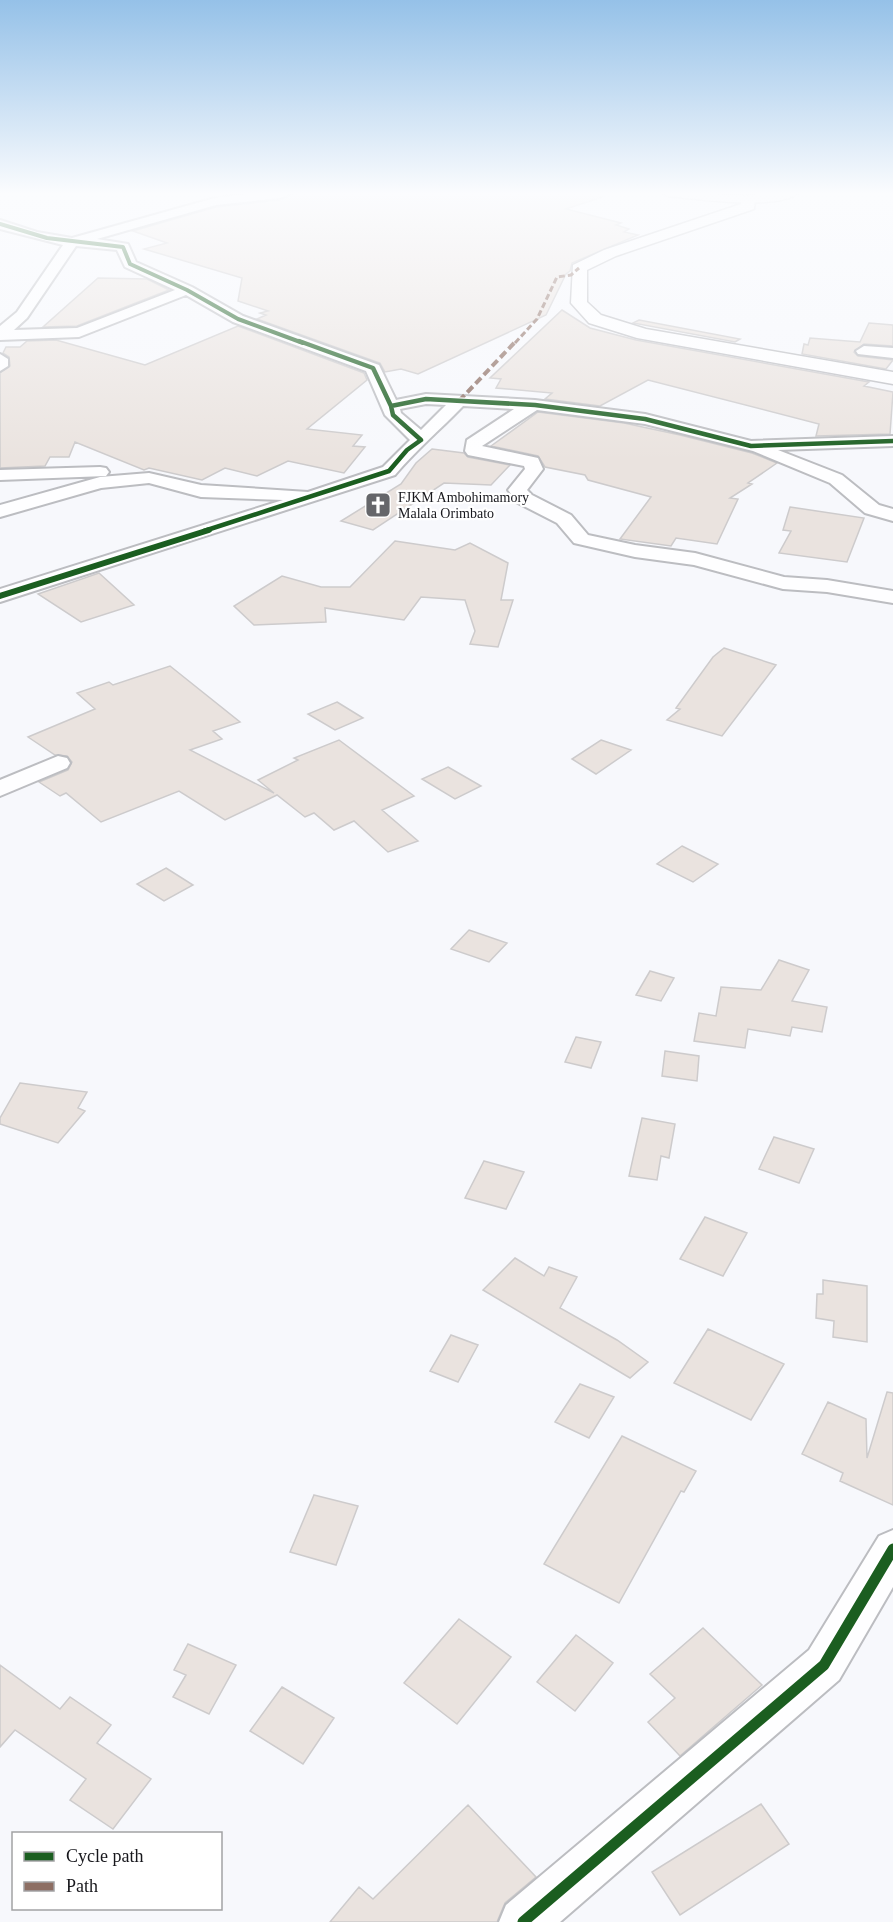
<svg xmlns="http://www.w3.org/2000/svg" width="893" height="1922" font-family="Georgia,serif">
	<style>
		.building { fill: #eae3df; stroke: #cdcbcc; stroke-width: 1.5 }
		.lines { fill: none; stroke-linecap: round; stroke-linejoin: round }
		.minor-casing { stroke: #bcbdc1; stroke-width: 4 }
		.tertiary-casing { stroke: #bcbdc1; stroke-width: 3 }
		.secondary-casing { stroke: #bcbdc1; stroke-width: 3 }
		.minor { fill: #fefeff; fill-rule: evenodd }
		.tertiary { fill: #fefeff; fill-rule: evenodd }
		.secondary { fill: #f8f4f6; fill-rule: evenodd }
		.quiet-far1 { stroke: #8d6e63; stroke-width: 3; stroke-dasharray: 6 3; stroke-linecap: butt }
		.quiet { stroke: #8d6e63; stroke-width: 4; stroke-dasharray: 8 4; stroke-linecap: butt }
		.cycleway-far3-casing { stroke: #fff; stroke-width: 5 }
		.cycleway-far2-casing { stroke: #fff; stroke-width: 7 }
		.cycleway-far1-casing { stroke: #fff; stroke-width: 9 }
		.cycleway-casing { stroke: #fff; stroke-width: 15 }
		.cycleway-far3 { stroke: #1b5e20; stroke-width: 4 }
		.cycleway-far2 { stroke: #1b5e20; stroke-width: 4.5 }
		.cycleway-far1 { stroke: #1b5e20; stroke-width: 6 }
		.cycleway { stroke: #1b5e20; stroke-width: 11 }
		.labels { text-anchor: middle; stroke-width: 4.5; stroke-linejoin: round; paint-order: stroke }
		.far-poi-label { font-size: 14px; fill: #17171c; stroke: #fff; text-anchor: start }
	</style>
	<rect width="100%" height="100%" fill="#f7f8fc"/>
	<path class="building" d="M297,192H601L602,197L566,209L621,223L616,225L629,229L624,232L638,235L572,263L570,271L566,274L546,315L418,374L401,369L385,372L380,363L257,319L266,315L260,313L268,311L238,301L242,278L144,249L167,243L133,231L216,207L280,200Z
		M98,278L147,279L169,290L77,326L43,327Z
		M562,310L590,328L636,340L869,382L864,386L893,392L890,434L816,436L819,424L648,380L600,406L545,399L552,393L496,388L501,379L490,378Z
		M639,320L740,339L735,342L633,323Z
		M869,323L893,325V346L864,344L854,352L858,356L893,360L886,369L802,354L804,344L808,345L810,338L860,342Z
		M238,326L364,373L367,380L307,429L362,435L353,446L365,447L344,473L288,461L257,476L225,468L202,480L149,468L144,470L75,442L69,457H50L45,466L0,468V373L10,366L9,357L3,353L6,347H20L27,341L56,340L145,365Z
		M538,412L624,423L680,435L752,453L777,463L748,483L752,484L730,498L738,499L717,544L676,538L671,546L620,539L651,497L588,480L585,475L545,467L538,456L491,446Z
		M432,449L464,453L468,457L510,465L491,485L444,483L373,530L341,521L401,484L416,463Z
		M790,507L864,518L847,562L779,553L791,531L783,530Z
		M395,541L455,550L470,543L508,563L501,600H513L498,647L470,644L475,631L465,600L421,597L404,620L325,608L326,622L254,625L234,606L282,576L321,587H350Z
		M99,573L134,605L81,622L38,594Z
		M724,648L776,665L722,736L667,720L680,709L676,708L713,657Z
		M170,666L240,722L213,731L222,739L190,750L274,793L258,780L298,760L294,758L339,740L414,796L382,810L418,841L388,852L354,821L334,830L314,813L305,817L277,795L225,820L179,791L101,822L66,793L60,796L39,782L68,770L72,762L67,756L55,755L28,737L95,709L77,693L109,682L113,685Z
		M337,702L363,718L335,730L308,714Z
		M601,740L631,750L596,774L572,759Z
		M448,767L481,786L455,799L422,779Z
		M682,846L718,864L693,882L657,864Z
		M166,868L193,885L164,901L137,884Z
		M469,930L507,943L489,962L451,949Z
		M779,960L809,970L792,1001L827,1007L822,1032L792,1027L790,1036L748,1029L745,1048L694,1041L699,1013L716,1016L721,987L761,990Z
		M650,971L674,978L661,1001L636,995Z
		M576,1037L601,1042L591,1068L565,1062Z
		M665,1051L699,1056L697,1081L662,1076Z
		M20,1083L87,1092L78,1108L85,1111L58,1143L0,1124V1118Z
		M642,1118L675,1124L669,1158L661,1156L657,1180L629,1176Z
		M774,1137L814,1149L799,1183L759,1169Z
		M484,1161L524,1172L506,1209L465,1198Z
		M705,1217L747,1233L723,1276L680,1259Z
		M515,1258L544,1276L549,1267L577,1277L560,1308L617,1340L648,1362L630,1378L483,1290Z
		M823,1280L867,1286V1342L833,1337L834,1321L816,1318L817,1294H823Z
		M708,1329L784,1364L751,1420L674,1383Z
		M451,1335L478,1345L458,1382L430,1371Z
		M580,1384L614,1397L589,1438L555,1422Z
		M887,1392L893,1393V1505L840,1481L843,1473L802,1454L828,1402L866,1419L867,1458Z
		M622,1436L696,1471L684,1492L681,1491L619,1603L544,1564Z
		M314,1495L358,1506L336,1565L290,1552Z
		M459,1619L511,1657L457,1724L404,1683Z
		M703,1628L762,1685L680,1756L648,1722L675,1698L650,1674Z
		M576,1635L613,1663L575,1711L537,1682Z
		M188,1644L236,1665L209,1714L173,1697L186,1675L174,1670Z
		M0,1665L60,1709L70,1697L111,1725L97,1743L151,1779L113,1829L70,1800L86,1779L15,1730L0,1747Z
		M282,1687L334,1718L303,1764L250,1731Z
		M761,1804L789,1844L680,1915L652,1872Z
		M468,1805L536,1877L505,1903L497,1922H330L359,1887L373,1899Z"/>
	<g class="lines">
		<defs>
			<path id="minor" d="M266,192H295L280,198L216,205L97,239L128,244L136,262L192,287L243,316L379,365L396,400L426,394L535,400L645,414L751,441L893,436V446L778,450L842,475L879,505L893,509V521L865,513L830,483L753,451L645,424L537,410L482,446L538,458L543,469L527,490L532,495L571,515L588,535L635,545L695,553L784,577L827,580L893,591V603L827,592L783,589L694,565L635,557L574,543L557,523L518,503L508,490L525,469L524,466L468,455L465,451L467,440L514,409L463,406C441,429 416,450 395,475L0,602V589L283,500L201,497L149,483L101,488L0,517V505L100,477L149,473L201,485L308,492L383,467L410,440L385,415L366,371L233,322L186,295L79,337L0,340V326L17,312L63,245L4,230L0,229V220L37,232L72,238L215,198ZM76,246L117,250L125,267L175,290L77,328L14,330L27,318ZM426,404L446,405L421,430L401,413L400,409Z
				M864,346L893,348V358L858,354L856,351Z
				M0,354L8,359V366L0,371Z
				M100,467L106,468L109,472L106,476L0,480V470Z
				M58,756L67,758L70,763L67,768L0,796V780Z
				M893,1530V1587L839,1680L560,1922H499L506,1905L809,1650L879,1536Z"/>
			<path id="tertiary" d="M748,196L755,200L754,209L616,256L587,270V302L601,315L646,329L893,372V384L637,338L589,323L571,303L573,265L604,250L741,204L743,197Z"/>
			<path id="secondary" d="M661,192L748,196L768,192H800C780,211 696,199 668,196Z"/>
		</defs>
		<use href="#minor" class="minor-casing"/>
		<use href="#tertiary" class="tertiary-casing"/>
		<use href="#secondary" class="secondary-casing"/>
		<use href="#minor" class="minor"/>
		<use href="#tertiary" class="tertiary"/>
		<use href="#secondary" class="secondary"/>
		<path class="quiet-far1" d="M515,343L537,319L557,277L571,275L579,268"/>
		<path class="quiet" d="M459,401L516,341"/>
		<defs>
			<path id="cycleway-far3" d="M0,224L47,238L123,247L130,264L187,290L238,319L303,343"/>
			<path id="cycleway-far2" d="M299,341L373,368L391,406
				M204,531L389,471L407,450L421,440L393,415L391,406L426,399L535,405L645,419L751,446L893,441"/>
			<path id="cycleway-far1" d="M0,596L209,530"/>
			<path id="cycleway" d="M523,1922L824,1665L893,1549"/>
		</defs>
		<use href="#cycleway-far3" class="cycleway-far3-casing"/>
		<use href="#cycleway-far2" class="cycleway-far2-casing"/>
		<use href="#cycleway-far1" class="cycleway-far1-casing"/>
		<use href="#cycleway" class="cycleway-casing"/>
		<use href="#cycleway-far3" class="cycleway-far3"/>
		<use href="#cycleway-far2" class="cycleway-far2"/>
		<use href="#cycleway-far1" class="cycleway-far1"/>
		<use href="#cycleway" class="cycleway"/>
	</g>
	<linearGradient id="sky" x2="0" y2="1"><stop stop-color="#95c1e8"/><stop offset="0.42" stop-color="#fbfcfe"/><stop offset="1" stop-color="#fbfcfe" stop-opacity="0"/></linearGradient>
	<rect width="893" height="461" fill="url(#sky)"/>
	<defs>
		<symbol id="church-square" viewBox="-11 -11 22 22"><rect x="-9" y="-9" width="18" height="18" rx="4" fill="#65666a" stroke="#fff"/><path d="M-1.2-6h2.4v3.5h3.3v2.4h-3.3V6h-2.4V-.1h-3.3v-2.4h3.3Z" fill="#fff"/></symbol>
	</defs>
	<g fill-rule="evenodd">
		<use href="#church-square" x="363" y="490" width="30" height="30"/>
	</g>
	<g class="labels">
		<g class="far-poi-label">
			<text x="398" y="502">FJKM Ambohimamory<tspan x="398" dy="16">Malala Orimbato</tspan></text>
		</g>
	</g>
	<rect x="12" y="1832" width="210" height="78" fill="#ffffff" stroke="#a2a2a4" stroke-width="1.5"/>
	<rect x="24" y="1852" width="30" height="9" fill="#1b5e20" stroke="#a2a2a4" stroke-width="1.5"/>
	<text x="66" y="1862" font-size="18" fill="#17171c">Cycle path</text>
	<rect x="24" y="1882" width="30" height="9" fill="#8d6e63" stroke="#a2a2a4" stroke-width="1.5"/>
	<text x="66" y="1892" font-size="18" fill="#17171c">Path</text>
</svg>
